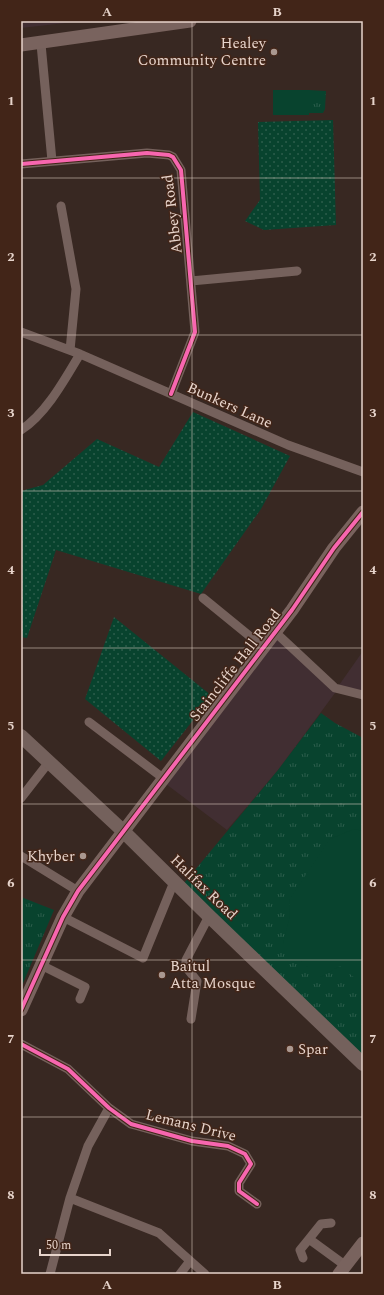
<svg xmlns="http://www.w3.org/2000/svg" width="384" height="1295" font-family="Spectral,serif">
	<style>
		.education { fill: #412e32 }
		.grass { fill: url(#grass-dots) }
		.park { fill: url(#park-tufts) }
		.pitch { fill: #08432e }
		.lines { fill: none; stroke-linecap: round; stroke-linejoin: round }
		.street { stroke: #75615c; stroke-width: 9 }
		.secondary { stroke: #79635e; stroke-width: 13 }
		.primary { stroke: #74615c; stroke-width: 14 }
		.cycleway-casing { stroke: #422518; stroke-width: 6 }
		.cycleway { stroke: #f766af; stroke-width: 4 }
		.grid { fill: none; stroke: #e7d4cb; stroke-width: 1; stroke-opacity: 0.55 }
		.poi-dot { fill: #aa9890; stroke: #422518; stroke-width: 1.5 }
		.labels { text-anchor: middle; stroke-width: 3; stroke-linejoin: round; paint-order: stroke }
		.poi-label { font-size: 15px; fill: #e7d4cb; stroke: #422518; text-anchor: end }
		.street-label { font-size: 15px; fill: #e7d4cb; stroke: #422518 }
		.neatline { fill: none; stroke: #e7d4cb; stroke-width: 1.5 }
		.grid-label { font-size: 13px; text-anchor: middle; font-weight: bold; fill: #e7d4cb }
	</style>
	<defs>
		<pattern id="grass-dots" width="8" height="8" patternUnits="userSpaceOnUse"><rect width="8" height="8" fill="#08432e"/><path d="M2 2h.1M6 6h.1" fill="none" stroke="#2c5d4b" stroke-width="1.8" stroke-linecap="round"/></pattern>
		<pattern id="park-tufts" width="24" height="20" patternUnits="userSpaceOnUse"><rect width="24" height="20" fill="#08432e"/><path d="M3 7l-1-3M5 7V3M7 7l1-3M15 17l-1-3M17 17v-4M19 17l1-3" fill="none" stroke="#2c5d4b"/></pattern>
	</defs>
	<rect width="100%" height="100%" fill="#382822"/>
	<path class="education" d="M21,21H83L21,28Z
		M275,632L337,688L363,651V695L338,689L278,770L227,830L162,781Z"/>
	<path class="grass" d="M333,120L336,225L264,230L245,221L260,200L258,122Z
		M193,412L290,456L261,509L201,594L56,550L27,638L21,637V491L43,485L97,439L159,467Z
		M114,617L212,696L161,761L85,699Z"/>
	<path class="park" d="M309,90L326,91L325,109L323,113H309Z
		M321,713L335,723L363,738V1064L180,888L278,770Z
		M21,897L54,910L21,988Z"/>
	<path class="pitch" d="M273,90H309V115H273Z
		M354,829L363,831V979L360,982L340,966L319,978L283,944L290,915L289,900L330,839Z"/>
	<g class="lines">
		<path class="street" d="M41,44L52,161
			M21,164L147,153L169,155L173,157L181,170L195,332L171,394
			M61,206L76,289L70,350
			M191,281L297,271
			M21,332L80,354L288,445L363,472
			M21,430C46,414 65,379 80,354
			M203,598L263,647
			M275,632L335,688L363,695
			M89,722L163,778
			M21,798L49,762
			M21,856L78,891
			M63,917L143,958L174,882
			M41,965L85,987L80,999
			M191,1019L197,981L186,967V960L209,916
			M21,1044L68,1069L109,1108L131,1124L192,1141L228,1146L245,1154L251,1164L239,1183V1191L257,1204
			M70,1198L159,1233L205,1274
			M309,1239L321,1224L331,1223
			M303,1258L300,1250L309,1239L346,1266
			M50,1274L70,1198L88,1146L109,1108
			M180,1274L190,1261"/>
		<path class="secondary" d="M21,45L190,21
			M21,1010L63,917L78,891L292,610L334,548L363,512
			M339,1274L363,1243"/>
		<path class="primary" d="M21,736L122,830L209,916L363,1064"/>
		<defs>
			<path id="cycleway" d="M21,164L147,153L169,155L173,157L181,170L195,332L171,394
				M21,1010L63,917L78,891L292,610L334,548L363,512
				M21,1044L68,1069L109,1108L131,1124L192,1141L228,1146L245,1154L251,1164L239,1183V1191L257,1204"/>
		</defs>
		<use href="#cycleway" class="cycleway-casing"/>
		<use href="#cycleway" class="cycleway"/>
	</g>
	<path class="grid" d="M192,21V1274M21,178H363M21,335H363M21,491H363M21,648H363M21,804H363M21,960H363M21,1117H363"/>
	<g class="poi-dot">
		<circle cx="274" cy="52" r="4"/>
		<circle cx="83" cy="856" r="4"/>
		<circle cx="162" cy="975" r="4"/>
		<circle cx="290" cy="1049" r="4"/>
	</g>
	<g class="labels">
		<g class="poi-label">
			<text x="266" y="48">Healey<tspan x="266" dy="17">Community Centre</tspan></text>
			<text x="75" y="861">Khyber</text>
			<text x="170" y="971" text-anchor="start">Baitul<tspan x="170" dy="17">Atta Mosque</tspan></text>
			<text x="298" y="1054" text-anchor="start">Spar</text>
		</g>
		<g class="street-label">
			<text transform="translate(172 214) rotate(-97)" y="5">Abbey Road</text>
			<text transform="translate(230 405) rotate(24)" y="5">Bunkers Lane</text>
			<text transform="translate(235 665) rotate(-52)" y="5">Staincliffe Hall Road</text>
			<text transform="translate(204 887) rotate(44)" y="5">Halifax Road</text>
			<text transform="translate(191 1125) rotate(14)" y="5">Lemans Drive</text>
		</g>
	</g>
	<rect width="384" height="1295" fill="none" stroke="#422518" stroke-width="44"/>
	<path d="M40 1249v6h70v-6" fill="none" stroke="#e7d4cb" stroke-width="2"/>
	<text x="46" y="1249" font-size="12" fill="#e7d4cb" stroke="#422518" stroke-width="3" paint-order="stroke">50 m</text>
	<rect x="22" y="22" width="340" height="1251" class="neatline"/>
	<g class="grid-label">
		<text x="107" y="16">A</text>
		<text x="277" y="16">B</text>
		<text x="11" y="105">1</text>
		<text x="373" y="105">1</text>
		<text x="11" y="261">2</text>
		<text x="373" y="261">2</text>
		<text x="11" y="417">3</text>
		<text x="373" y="417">3</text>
		<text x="11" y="574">4</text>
		<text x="373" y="574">4</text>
		<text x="11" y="730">5</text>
		<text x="373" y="730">5</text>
		<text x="11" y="887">6</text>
		<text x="373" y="887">6</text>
		<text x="11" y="1043">7</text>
		<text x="373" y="1043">7</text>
		<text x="11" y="1199">8</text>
		<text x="373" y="1199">8</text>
		<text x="107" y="1289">A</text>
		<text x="277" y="1289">B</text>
	</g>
</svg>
